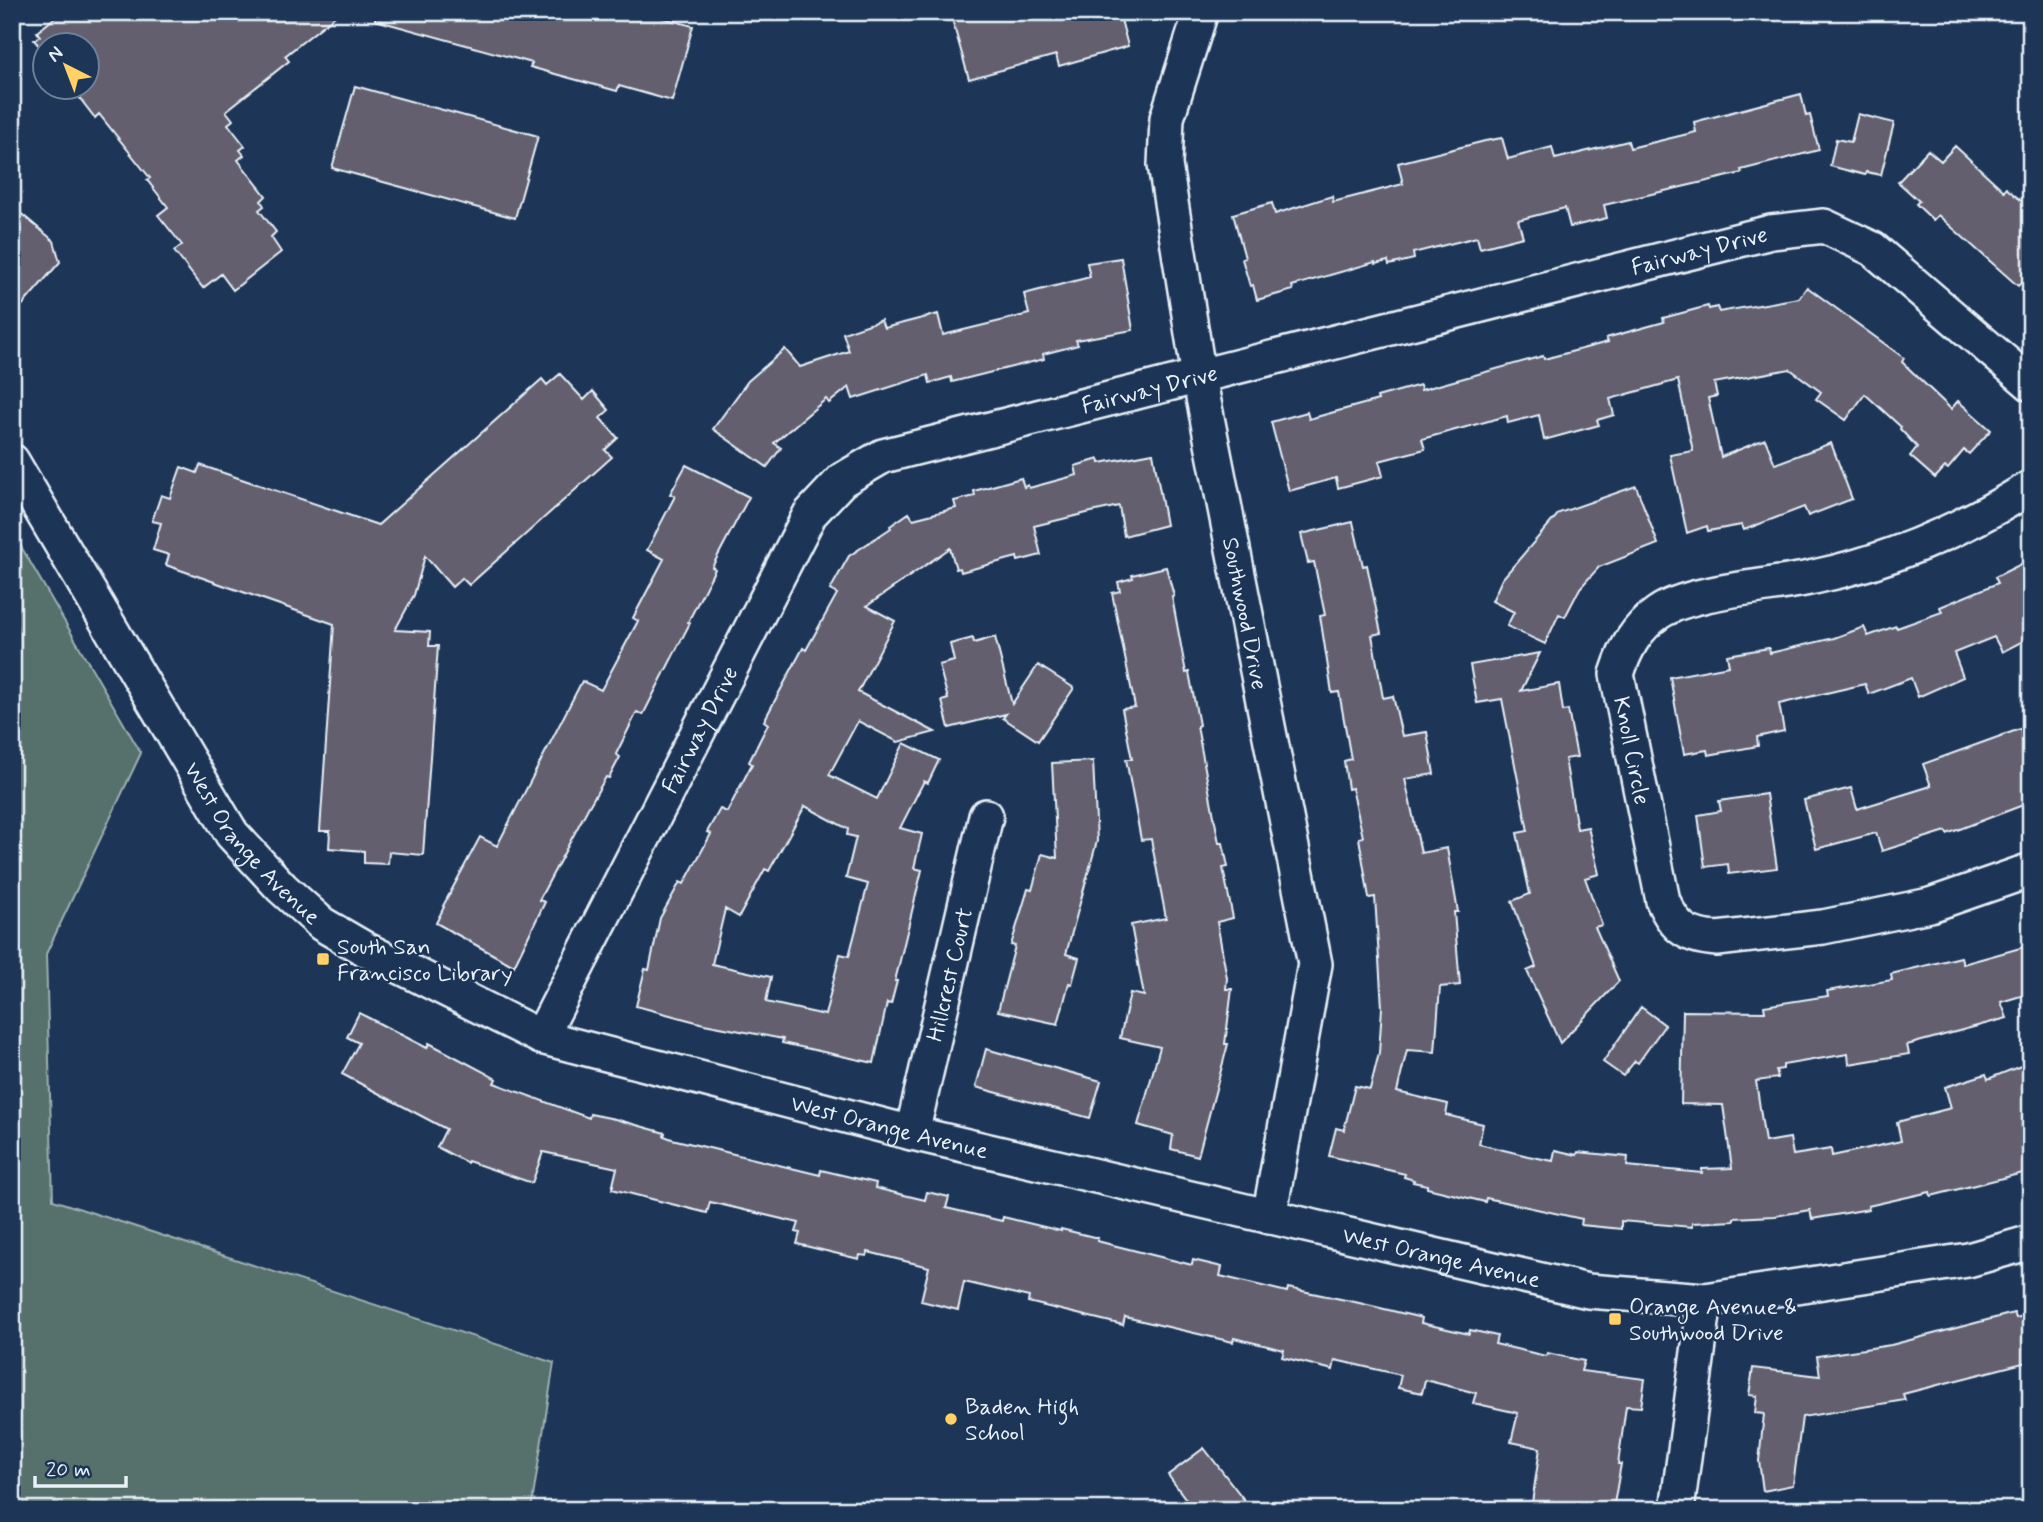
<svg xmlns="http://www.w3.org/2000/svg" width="2043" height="1522" font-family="Mynerve,sans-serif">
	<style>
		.green { fill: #566f6c; stroke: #9fb0b2; stroke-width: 2 }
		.building { fill: #635f6e; stroke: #e8f1f8; stroke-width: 2; fill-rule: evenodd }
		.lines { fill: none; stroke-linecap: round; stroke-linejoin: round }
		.street-casing { stroke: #e8f1f8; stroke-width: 38 }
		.street { stroke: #1d3557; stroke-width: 33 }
		.poi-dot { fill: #ffd166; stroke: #1d3557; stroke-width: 2.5 }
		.labels { text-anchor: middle; stroke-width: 5; stroke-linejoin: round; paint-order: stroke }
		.street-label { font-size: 23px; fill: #e8f1f8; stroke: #1d3557 }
		.poi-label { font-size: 23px; fill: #e8f1f8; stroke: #1d3557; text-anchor: start }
	</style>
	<rect width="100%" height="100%" fill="#1d3557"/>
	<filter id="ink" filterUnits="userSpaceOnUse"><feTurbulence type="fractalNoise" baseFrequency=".0143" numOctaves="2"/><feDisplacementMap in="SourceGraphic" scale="14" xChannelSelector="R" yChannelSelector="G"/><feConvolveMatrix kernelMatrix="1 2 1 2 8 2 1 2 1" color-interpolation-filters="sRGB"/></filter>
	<g filter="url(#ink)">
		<path class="green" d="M12,531L141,753L46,954L53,1200L554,1363L531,1510H12Z"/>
		<path class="building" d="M62,12H340L285,56L289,61L226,111L233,120L228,124L245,146L240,150L244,155L238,160L266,196L261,201L264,206L259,210L276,232L271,237L281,252L233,290L221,274L203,288L174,251L182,245L158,215L168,207L147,180L150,178L99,114L95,118L72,88H88V46H46V54L34,40L40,36L37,32Z
			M376,12H641L693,26L672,101L619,86L617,91L537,69L530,67L532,63L375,20Z
			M950,12H1119L1128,46L1059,66L1056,55L969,79Z
			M355,86L538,136L515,218L332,168Z
			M1801,94L1806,116L1810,115L1819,150L1741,170L1742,173L1604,205L1607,218L1570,227L1565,208L1518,220L1523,237L1480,248L1477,237L1413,253L1414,259L1389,265L1388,261L1375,264V262L1292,286L1293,290L1257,300L1253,285L1250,286L1242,259L1245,258L1233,214L1272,203L1275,214L1332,196L1333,202L1403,184L1398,163L1485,141L1502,138L1508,159L1552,147L1555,159L1628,141L1630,148L1696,132L1694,122Z
			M1858,114L1894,123L1881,175L1866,172L1865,175L1830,166L1836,139L1851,142Z
			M1955,146L2004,191L2006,188L2031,209V273L2018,286L1938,215L1933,220L1916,204L1919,201L1898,182L1928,150L1941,161Z
			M12,206L54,241L60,262L12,317Z
			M1121,258L1133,330L1076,340L1078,345L1043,354L1044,359L952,382L951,377L930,383L928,375L853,399L849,387L829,403L826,399L774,443L781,448L767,467L713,429L748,381L785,349L800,367L849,351L843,333L881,320L884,328L938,314L943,335L1029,314L1024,294L1090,277L1087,263Z
			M1807,287L1904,358L1902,362L1951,409L1958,401L1991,430L1969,454L1964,450L1948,469L1945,467L1935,478L1910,456L1917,447L1900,429L1901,427L1865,394L1846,420L1816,399L1821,392L1790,369L1714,383L1717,396L1708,398L1721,457L1765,439L1775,464L1831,443L1852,499L1808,516L1804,507L1744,530L1742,525L1708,531L1707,526L1687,533L1670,455L1693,451L1678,380L1610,399L1614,415L1597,420L1599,425L1544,440L1539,415L1508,423L1507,416L1422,439L1425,449L1379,461L1383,476L1338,488L1336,478L1289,491L1271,422L1307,412L1309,419L1378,400L1377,397L1420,385L1421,390L1543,356L1544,359L1608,342L1606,338L1664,322L1663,318L1708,306L1709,309L1717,307L1719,312L1799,298Z
			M560,374L584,400L593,391L609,410L600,418L618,438L605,450L612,457L469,585L462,578L452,587L425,556L414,595L395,630L430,632L429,646H438L423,855L389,852L388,864L364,863V851L329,848L330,831H320L334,624L166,565L169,555L153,550L161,523L152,521L161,495L170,498L181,467L197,473L200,465L378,525L542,379L547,385Z
			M1153,453L1166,525L1124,536L1119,506L1087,513L1034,526L1041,555L1018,561L1017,557L961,572L960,568L956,569L950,548L867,606L895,621L858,692L935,732L898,742L858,721L829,775L877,799L904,743L939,760L928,783L924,781L900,828L922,834L914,868L922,870L895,981H897L891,1004L887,1003L874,1063L782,1043L783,1039L704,1024L636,1006L645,969L649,970L660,918L680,882L684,884L711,834L707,832L720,809L727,812L752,764L749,762L768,724L764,721L803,648L806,650L837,594L830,590L849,556L891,528L890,526L909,513L913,519L956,508L954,501L975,496L974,491L1021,478L1024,487L1028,485L1029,488L1077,475L1075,466L1099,459L1100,463ZM805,806L848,829L847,835L856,837L846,878L868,884L849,956L840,954L825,1015L766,1002L771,977L712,964L725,909L739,917L765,869L769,871Z
			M686,465L749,497L712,567L715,569L688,622L690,623L654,693L643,715L637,712L616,754L620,757L609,778L606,777L588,808L539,900L545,902L514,966L436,923L444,907L443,906L480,837L497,846L582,681L601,690L638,621L633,618L664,559L647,550L675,496L670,494Z
			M1636,486L1658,544L1599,567L1580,588L1565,617L1559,614L1545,644L1507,626L1514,612L1492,601L1502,579L1559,513Z
			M1353,522L1363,566L1367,565L1381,633L1372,635L1383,698L1393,696L1402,736L1427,732L1434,774L1405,779L1421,853L1447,848L1458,912H1454L1460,985L1440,987L1435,1052L1407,1050L1397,1092L1448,1104L1446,1115L1483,1124L1479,1144L1528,1156L1553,1161L1555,1150L1577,1155L1578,1152L1628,1157L1627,1166L1702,1173V1169L1732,1168L1723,1105L1681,1104L1683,1011L1765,1012L1764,1006L1828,996L1827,991L1892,980L1891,974L1961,957L1963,964L2031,945V993L2001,1002L2007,1018L1907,1045L1909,1054L1849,1064L1848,1054L1783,1065V1069L1776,1070L1778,1078L1756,1081L1765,1142L1790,1138L1793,1155L1831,1149L1832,1156L1901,1141L1897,1122L1951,1108L1945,1087L1986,1074L1988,1079L2031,1062V1171L1931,1196L1930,1192L1868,1206L1869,1209L1812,1219L1810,1210L1775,1216L1734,1218V1221L1692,1223V1227L1621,1221V1229L1581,1225L1582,1219L1486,1198L1485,1202L1427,1188V1185L1413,1182L1414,1180L1404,1177L1405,1174L1329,1156L1336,1128L1344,1130L1355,1086L1370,1089L1379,1053L1382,1007L1375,897L1369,898L1359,838L1363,837L1352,788L1348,789L1344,761L1351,759L1339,692L1332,693L1320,616L1325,615L1314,562L1308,563L1301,534Z
			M2031,559V637L2002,652L1994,637L1954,653L1963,677L1918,697L1911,678L1869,694L1865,684L1779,704L1784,731L1757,737L1758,746L1708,755L1707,750L1684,754L1670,677L1729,666L1727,655L1769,648L1770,653L1834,638L1864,627L1868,636L1896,626L1897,628L1942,612L1940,607L1998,583L1995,577Z
			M1166,567L1174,596L1172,597L1186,673L1189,672L1199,725L1197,726L1219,843H1223L1228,867L1223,868L1233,918L1217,922L1227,978L1226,989H1232L1225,1044H1228L1198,1156L1171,1149L1173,1135L1138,1125L1160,1047L1120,1038L1130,993L1144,996L1131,925L1166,918L1151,839L1141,840L1126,759H1132L1122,709L1135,707L1112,593L1120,591L1118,582L1133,578L1132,575Z
			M995,637L1012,704L1038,665L1074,688L1038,741L1003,718L1006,714L949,728L942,701L948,699L939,665L954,661L950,644L973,638L974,643Z
			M1540,653L1521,691L1559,684L1563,711L1568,710L1577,757L1565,759L1577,829L1588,827L1599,874L1585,878L1602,925L1595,927L1619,981L1560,1043L1527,971L1536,967L1512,901L1530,894L1517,833L1528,831L1502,699L1477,703L1470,665Z
			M2031,725V802L1947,834L1946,831L1882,851L1876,833L1816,849L1804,800L1851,788L1857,809L1931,786L1923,764Z
			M1093,761L1097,841L1066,954L1079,958L1072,984L1069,983L1058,1024L998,1011L1015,946L1011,945L1028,889L1032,890L1042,854L1057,858L1052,763Z
			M1766,794L1777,868L1729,874L1728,864L1705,867L1698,815L1721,811L1719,801Z
			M1641,1007L1665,1025L1638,1063L1635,1061L1623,1076L1603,1062Z
			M359,1013L427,1048L429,1043L484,1072L496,1079L494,1083L589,1118L590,1114L615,1119L665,1133L664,1136L672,1139L820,1175L821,1170L876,1183L875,1188L925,1200L927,1192L949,1197L946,1208L1002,1221L1003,1217L1061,1231V1229L1098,1238L1097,1241L1192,1265L1193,1260L1222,1267L1220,1276L1287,1292L1288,1288L1355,1302L1422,1318L1421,1323L1469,1334L1470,1330L1497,1336L1495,1344L1546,1356L1547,1353L1584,1361L1581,1371L1645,1379L1641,1407L1626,1406L1618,1464H1621L1613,1510H1531L1540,1448L1511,1442L1518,1413L1473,1403L1476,1393L1425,1380L1422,1393L1398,1388L1401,1375L1335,1360L1333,1370L1282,1357L1284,1350L1234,1338L1233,1342L1125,1317L1123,1325L1028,1302L1029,1297L964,1282L958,1310L921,1301L929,1267L868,1252L867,1256L860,1255L859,1259L797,1244L800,1233L796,1232L799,1223L710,1202L707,1213L612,1189L617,1168L543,1152L532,1183L468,1161L467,1163L437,1147L446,1129L342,1074L359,1043L347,1037Z
			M986,1049L1101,1081L1090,1118L976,1087Z
			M2014,1313L2016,1318L2031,1314V1361L1903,1394L1905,1400L1802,1417L1793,1485L1763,1491L1759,1461L1764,1414L1755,1413L1757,1396L1749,1395L1753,1368L1820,1376L1817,1356L1891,1345Z
			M1204,1448L1252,1510H1194L1168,1475Z"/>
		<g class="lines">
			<defs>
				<g id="street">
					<path id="s1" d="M1201,12L1167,118L1165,165L1199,377L1315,964L1269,1217"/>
					<path id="s2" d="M12,461L232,834L282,888L322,924L365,949L541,1037L912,1133L1588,1291L1705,1300L1968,1260L2031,1242"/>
					<path id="s3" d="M2031,487C1965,528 1890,561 1814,577C1772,587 1691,590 1658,613C1636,628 1625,649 1617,674L1663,901C1675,928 1687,937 1717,939L1823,927L1930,905L2031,870"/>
					<path id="s4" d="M541,1037L810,514L842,480L883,456L1771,232L1824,226L1873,249L2031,384"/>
					<path id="s5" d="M912,1133L986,816"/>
					<path d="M1677,1510L1705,1300"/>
				</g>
			</defs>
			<use href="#street" class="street-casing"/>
			<use href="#street" class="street"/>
		</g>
	</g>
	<g class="poi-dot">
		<rect x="316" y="952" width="14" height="14" rx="3.5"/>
		<rect x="1608" y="1312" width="14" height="14" rx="3.5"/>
		<circle cx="951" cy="1419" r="7"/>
	</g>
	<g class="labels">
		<g class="street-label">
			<text dy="8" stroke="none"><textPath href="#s4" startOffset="1524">Fairway Drive</textPath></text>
			<text dy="8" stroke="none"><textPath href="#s4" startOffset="957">Fairway Drive</textPath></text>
			<text dy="8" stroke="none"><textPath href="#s1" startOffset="614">Southwood Drive</textPath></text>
			<text dy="8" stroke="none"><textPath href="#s4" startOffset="346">Fairway Drive</textPath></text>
			<text dy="8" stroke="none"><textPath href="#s3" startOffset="550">Knoll Circle</textPath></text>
			<text dy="8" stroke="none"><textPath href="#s2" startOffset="453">West Orange Avenue</textPath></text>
			<text dy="8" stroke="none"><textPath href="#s5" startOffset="163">Hillcrest Court</textPath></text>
			<text dy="8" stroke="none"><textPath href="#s2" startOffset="1167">West Orange Avenue</textPath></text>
			<text dy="8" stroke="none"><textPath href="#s2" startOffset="1734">West Orange Avenue</textPath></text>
		</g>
		<g class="poi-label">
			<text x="337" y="954">South San<tspan x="337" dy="26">Francisco Library</tspan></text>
			<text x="1629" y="1314">Orange Avenue &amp;<tspan x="1629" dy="26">Southwood Drive</tspan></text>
			<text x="965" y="1414">Baden High<tspan x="965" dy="26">School</tspan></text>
		</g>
	</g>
	<rect width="2043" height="1522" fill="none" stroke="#1d3557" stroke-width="42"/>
	<rect x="21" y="21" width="2001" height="1480" fill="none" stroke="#e8f1f8" stroke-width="2.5" filter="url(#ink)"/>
	<g transform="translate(66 66) rotate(318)"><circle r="33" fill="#1d3557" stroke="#6e8097" stroke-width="2"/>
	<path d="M0-5L12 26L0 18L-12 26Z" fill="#ffd166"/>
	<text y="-10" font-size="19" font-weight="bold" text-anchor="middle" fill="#e8f1f8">N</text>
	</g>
	<path d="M35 1476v10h91v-10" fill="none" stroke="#e8f1f8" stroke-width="3.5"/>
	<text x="46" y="1476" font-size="21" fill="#e8f1f8" stroke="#1d3557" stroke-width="5" paint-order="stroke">20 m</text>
</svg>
